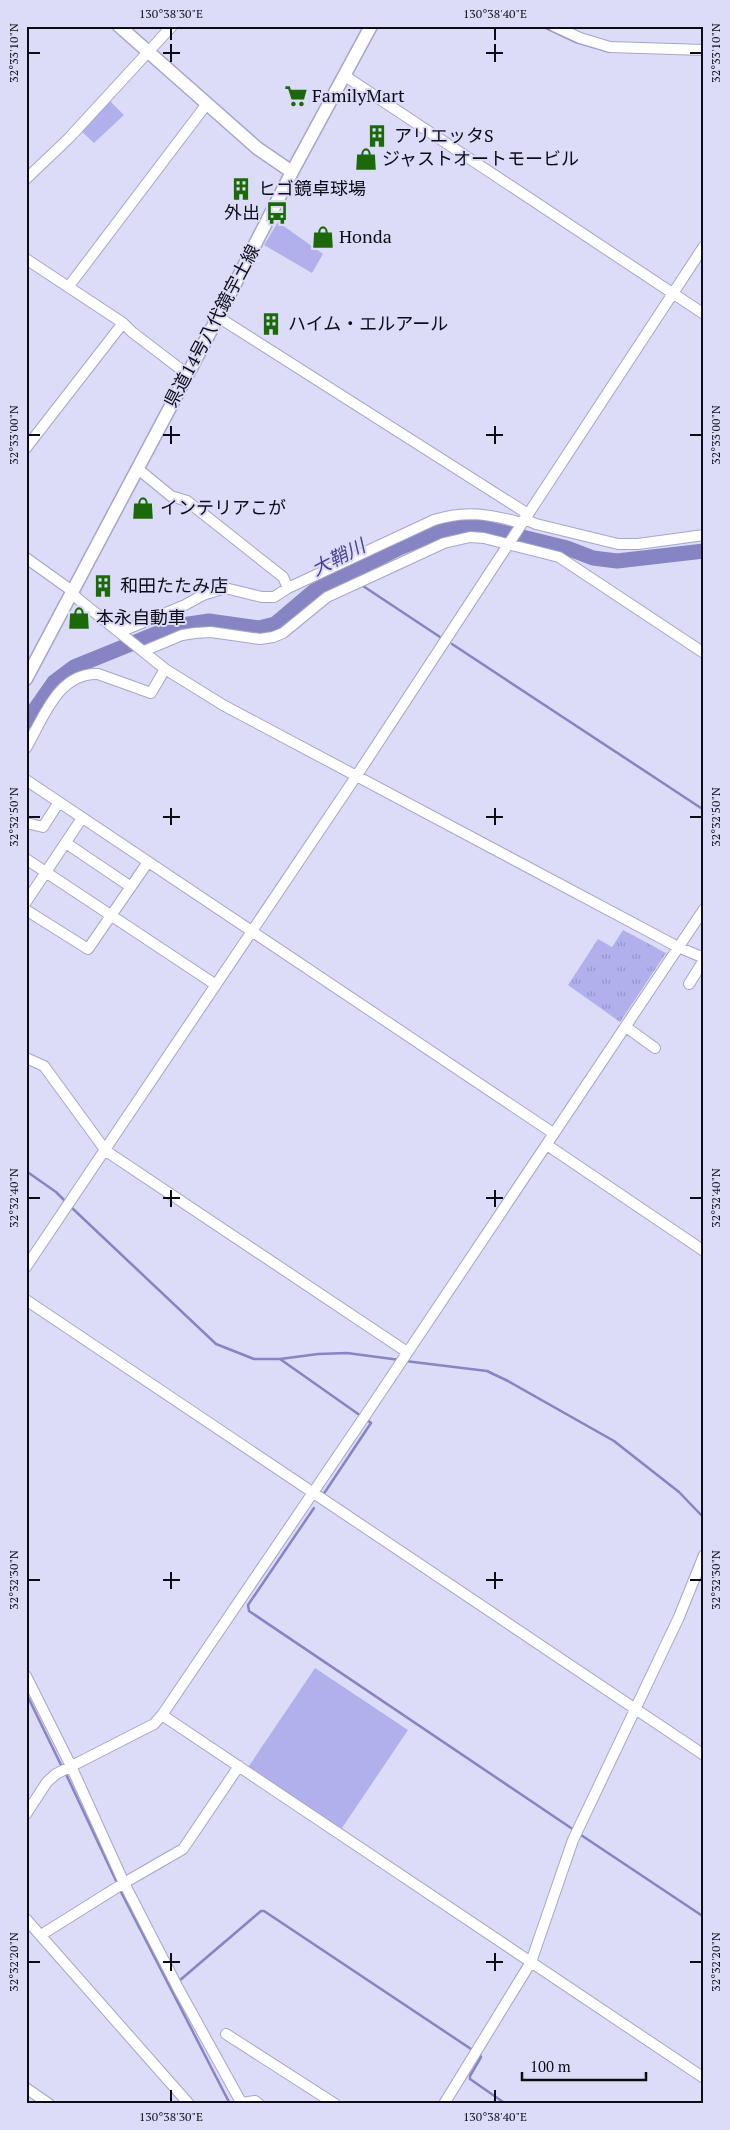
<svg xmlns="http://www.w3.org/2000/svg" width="730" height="2130" font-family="'PT Serif','Noto Sans JP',serif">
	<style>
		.grass { fill: #b1b0ed }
		.park { fill: url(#park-tufts) }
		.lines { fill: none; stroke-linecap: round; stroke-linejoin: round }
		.stream { stroke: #8684c3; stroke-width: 2.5 }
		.river { stroke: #8684c3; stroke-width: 15 }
		.minor-casing { stroke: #a5a6c8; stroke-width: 12 }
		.major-casing { stroke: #a5a6c8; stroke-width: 15 }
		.minor { stroke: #fff; stroke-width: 10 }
		.major { stroke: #fff; stroke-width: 12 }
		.ticks { fill: none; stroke: #0c0c17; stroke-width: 2 }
		.labels { text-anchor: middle; stroke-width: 4; stroke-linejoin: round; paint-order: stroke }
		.poi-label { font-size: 18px; fill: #0c0c17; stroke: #dcdcf9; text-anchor: start }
		.street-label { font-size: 18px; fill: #0c0c17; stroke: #dcdcf9 }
		.water-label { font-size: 19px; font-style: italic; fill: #4b4390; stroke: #dcdcf9 }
		.neatline { fill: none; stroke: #0c0c17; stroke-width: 2 }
		.ticks-label { font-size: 12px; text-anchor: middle; fill: #0c0c17 }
	</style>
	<defs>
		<pattern id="park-tufts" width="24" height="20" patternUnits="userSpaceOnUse" patternTransform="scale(1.25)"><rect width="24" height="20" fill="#b1b0ed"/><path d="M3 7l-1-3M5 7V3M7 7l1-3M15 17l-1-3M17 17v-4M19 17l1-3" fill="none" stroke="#9796ca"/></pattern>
	</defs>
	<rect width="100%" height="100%" fill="#dcdcf9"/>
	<path class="grass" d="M109,100L124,115L94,143L80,130Z
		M278,222L323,254L312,273L264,245Z
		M315,1668L408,1730L340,1831L247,1769Z"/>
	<path class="park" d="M623,930L666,953L620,1022L568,985L598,939L612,947Z"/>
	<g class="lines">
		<path class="stream" d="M542,26L576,42L610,52
			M347,575L355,581
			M360,584L440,637
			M452,644L704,810
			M26,1171L56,1192L67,1203
			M71,1207L216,1344L254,1359H280L318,1354L347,1353L400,1360
			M280,1359L361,1416
			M405,1361L487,1371L508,1381L614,1441L679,1492L704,1518
			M323,1495L371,1423L366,1419
			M314,1508L248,1605L249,1611L574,1830
			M26,1693L62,1767
			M65,1772L118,1885
			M578,1833L704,1917
			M120,1890L230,2104
			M179,1981L261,1911H264L471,2049
			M480,2055L481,2057L470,2076V2079L506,2104"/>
		<path class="river" d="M26,722L54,682L74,667L175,626L209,621L259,628L275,624L314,591L399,548L450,528L473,525L567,548L593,558L617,561L704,551"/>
		<defs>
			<path id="minor" d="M554,26L580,38L610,47L704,50
				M345,76L704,314
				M26,179L69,138L172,26
				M26,259L123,323L132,332L187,374
				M69,286L206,105
				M218,317L528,514
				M26,448L123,323
				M138,469L171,496L187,501L283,577L288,588
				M524,519L536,524L618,544H638L704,535
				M26,558L68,588L78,599L165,669L223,705L678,947L704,958
				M120,632L185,605L203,595L225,588L262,597H274L288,588L434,520C465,510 490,514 521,523
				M144,651L182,635L195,633L211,632L260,639L273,637L283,633L327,597L444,543L470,537L484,538L559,557L704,653
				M26,748C43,719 58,672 98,674L151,693L165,669
				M26,780L553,1133
				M26,823L43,827L59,802
				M66,843L131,887
				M26,859L216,985
				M26,902L82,818
				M26,910L88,949L148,862
				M689,984L704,960
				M626,1027L655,1048
				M26,1058L44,1066L106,1151L407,1352
				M547,1145L704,1251
				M26,1267L357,775L704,246
				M26,1300L704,1755
				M26,1676L71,1766L124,1883L178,1988L242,2104
				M162,1715L704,2078
				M26,1814L47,1782L56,1774L154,1724L162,1715L369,1410L704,909
				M26,1919L189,2104
				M41,1935L124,1883L183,1849L239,1766
				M226,2034L335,2104
				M26,2088L49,2104
				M242,2103L255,2101L259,2104
				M444,2104L531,1962L573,1840L679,1617L704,1555"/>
			<path id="major" d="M119,26L257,148L292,172
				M26,679L218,317L292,172L371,26"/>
		</defs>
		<use href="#minor" class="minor-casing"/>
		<use href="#major" class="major-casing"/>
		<use href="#minor" class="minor"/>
		<use href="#major" class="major"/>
	</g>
	<path class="ticks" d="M171,28V40M495,28V40M171,44V62M495,44V62M28,53H40M163,53H180M486,53H503M690,53H702M171,426V444M495,426V444M28,435H40M163,435H180M486,435H503M690,435H702M171,808V825M495,808V825M28,817H40M163,817H180M486,817H503M690,817H702M171,1190V1207M495,1190V1207M28,1198H40M163,1198H180M486,1198H503M690,1198H702M171,1572V1589M495,1572V1589M28,1580H40M163,1580H180M486,1580H503M690,1580H702M171,1953V1971M495,1953V1971M28,1962H40M163,1962H180M486,1962H503M690,1962H702M171,2090V2102M495,2090V2102"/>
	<defs>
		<symbol id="supermarket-bare" viewBox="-9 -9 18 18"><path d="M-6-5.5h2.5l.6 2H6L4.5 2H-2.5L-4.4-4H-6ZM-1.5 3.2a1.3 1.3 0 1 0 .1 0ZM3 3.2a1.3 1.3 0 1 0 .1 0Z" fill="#1b6908" stroke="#dcdcf9" stroke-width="2.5" paint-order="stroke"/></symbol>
		<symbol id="building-bare" viewBox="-9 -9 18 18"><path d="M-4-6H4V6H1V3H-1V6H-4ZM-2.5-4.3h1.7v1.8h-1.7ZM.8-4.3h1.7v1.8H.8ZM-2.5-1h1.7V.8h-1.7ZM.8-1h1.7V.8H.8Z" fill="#1b6908" stroke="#dcdcf9" stroke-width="2.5" paint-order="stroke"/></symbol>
		<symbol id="shop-bare" viewBox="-9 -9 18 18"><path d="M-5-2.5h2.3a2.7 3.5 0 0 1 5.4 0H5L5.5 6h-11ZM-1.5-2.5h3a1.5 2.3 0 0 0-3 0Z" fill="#1b6908" stroke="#dcdcf9" stroke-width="2.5" paint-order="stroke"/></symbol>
		<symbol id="bus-bare" viewBox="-9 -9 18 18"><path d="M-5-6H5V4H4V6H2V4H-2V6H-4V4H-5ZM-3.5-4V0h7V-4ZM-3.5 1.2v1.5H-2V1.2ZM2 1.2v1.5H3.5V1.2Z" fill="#1b6908" stroke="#dcdcf9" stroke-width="2.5" paint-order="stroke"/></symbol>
	</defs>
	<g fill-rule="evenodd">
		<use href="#supermarket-bare" x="280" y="80" width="32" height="32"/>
		<use href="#building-bare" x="361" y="120" width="32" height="32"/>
		<use href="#shop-bare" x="350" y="143" width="32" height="32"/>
		<use href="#building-bare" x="225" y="173" width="32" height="32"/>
		<use href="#bus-bare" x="261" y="197" width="32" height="32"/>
		<use href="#shop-bare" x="307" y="221" width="32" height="32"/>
		<use href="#building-bare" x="255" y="308" width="32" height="32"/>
		<use href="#shop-bare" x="127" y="492" width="32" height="32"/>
		<use href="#building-bare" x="87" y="570" width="32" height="32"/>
		<use href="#shop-bare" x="63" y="602" width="32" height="32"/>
	</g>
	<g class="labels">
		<g class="poi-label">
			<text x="312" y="102">FamilyMart</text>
			<text x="394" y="142">アリエッタS</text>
			<text x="382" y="165">ジャストオートモービル</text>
			<text x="258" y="195">ヒゴ鏡卓球場</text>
			<text x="260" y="219" text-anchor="end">外出</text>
			<text x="339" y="243">Honda</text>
			<text x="288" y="330">ハイム・エルアール</text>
			<text x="160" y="514">インテリアこが</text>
			<text x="120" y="592">和田たたみ店</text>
			<text x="96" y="624">本永自動車</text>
		</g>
		<g class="street-label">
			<text transform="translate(212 326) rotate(-62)" y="6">県道14号八代鏡宇土線</text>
		</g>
		<g class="water-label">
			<text transform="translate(338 557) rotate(-27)" y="7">大鞘川</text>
		</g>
	</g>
	<rect width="730" height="2130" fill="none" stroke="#dcdcf9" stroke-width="55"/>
	<path d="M522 2072v8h124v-8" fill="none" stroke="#0c0c17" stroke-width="2.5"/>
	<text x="530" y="2072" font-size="15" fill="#0c0c17" stroke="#dcdcf9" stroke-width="4" paint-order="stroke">100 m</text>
	<rect x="28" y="28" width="674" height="2074" class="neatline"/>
	<g class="ticks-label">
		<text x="171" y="18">130°38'30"E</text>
		<text x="495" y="18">130°38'40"E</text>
		<text transform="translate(14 53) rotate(-90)" y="4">32°33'10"N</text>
		<text transform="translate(716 53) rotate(-90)" y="4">32°33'10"N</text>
		<text transform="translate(14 435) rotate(-90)" y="4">32°33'00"N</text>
		<text transform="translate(716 435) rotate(-90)" y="4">32°33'00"N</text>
		<text transform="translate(14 817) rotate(-90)" y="4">32°32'50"N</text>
		<text transform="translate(716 817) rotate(-90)" y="4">32°32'50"N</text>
		<text transform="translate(14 1198) rotate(-90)" y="4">32°32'40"N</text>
		<text transform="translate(716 1198) rotate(-90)" y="4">32°32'40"N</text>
		<text transform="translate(14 1580) rotate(-90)" y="4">32°32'30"N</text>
		<text transform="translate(716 1580) rotate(-90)" y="4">32°32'30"N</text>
		<text transform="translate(14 1962) rotate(-90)" y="4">32°32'20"N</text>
		<text transform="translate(716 1962) rotate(-90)" y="4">32°32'20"N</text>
		<text x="171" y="2121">130°38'30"E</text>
		<text x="495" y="2121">130°38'40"E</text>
	</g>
</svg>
